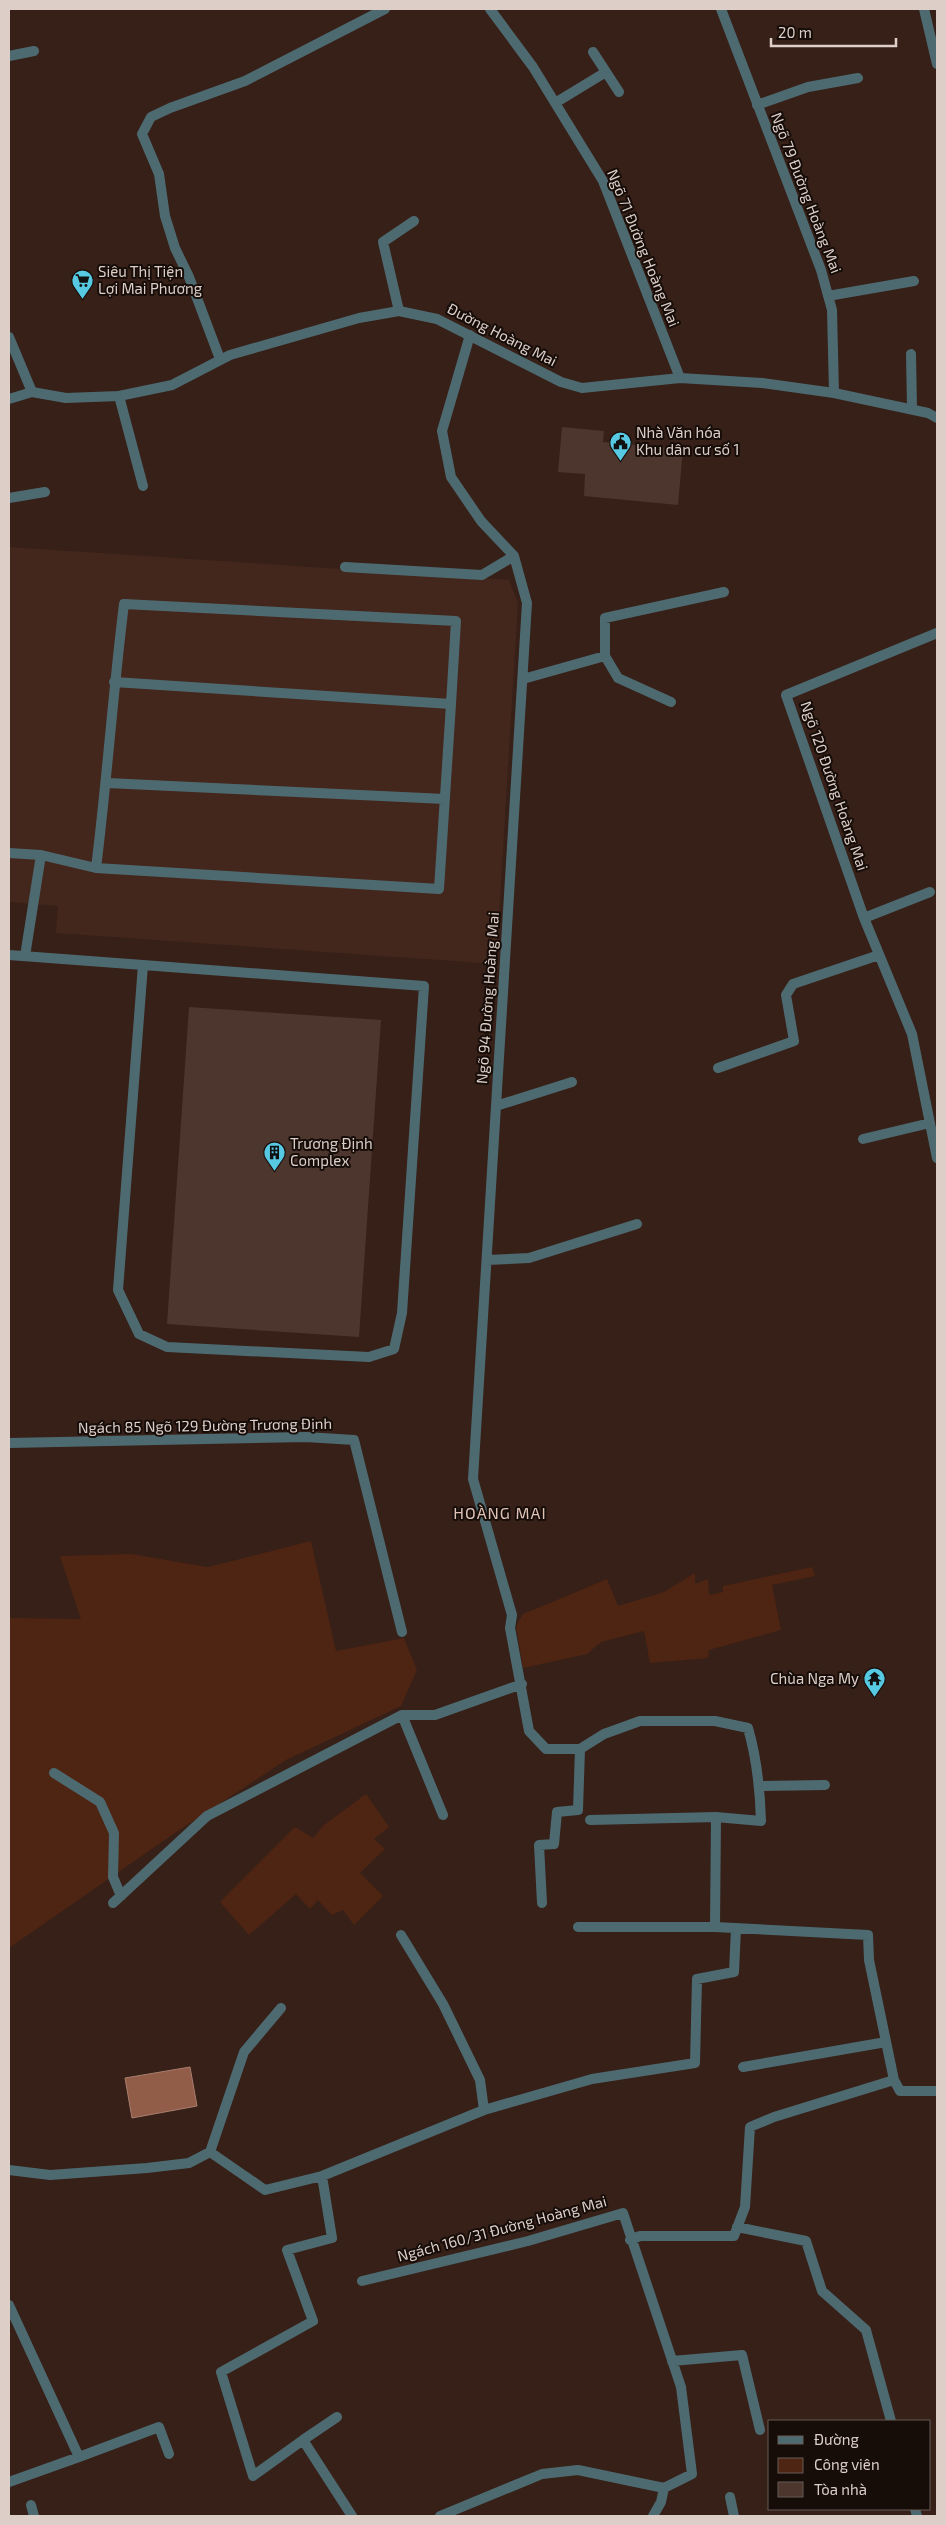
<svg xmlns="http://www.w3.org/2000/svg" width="946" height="2525" font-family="'Exo 2',sans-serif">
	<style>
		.built { fill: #43271c }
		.green { fill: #4e2413 }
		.water { fill: #915c48; stroke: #a87e6e }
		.building { fill: #4d362d }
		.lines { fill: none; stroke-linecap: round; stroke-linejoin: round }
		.lane { stroke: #4e6a71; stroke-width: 10 }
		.street { stroke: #4e6a71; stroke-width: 10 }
		.labels { text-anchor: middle; stroke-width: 4; stroke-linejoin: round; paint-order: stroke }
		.street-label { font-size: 15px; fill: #ddcec8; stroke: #160d09 }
		.poi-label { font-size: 15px; fill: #ddcec8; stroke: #160d09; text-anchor: start }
		.neighbourhood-label { font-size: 16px; letter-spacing: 1px; fill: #dfc1b6; stroke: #160d09 }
	</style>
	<rect width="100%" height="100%" fill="#362018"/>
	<path class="built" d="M9,547L509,580L518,603L496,964L56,933L58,906L9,902Z"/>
	<path class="green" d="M311,1541L336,1651L404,1638L417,1670L401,1706L286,1760L172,1835L9,1948V1618L81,1619L60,1556L131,1554L208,1567Z
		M812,1567L815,1576L772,1585L781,1630L709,1650L708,1658L650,1663L644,1631L601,1642L587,1654L523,1668L516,1626L523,1614L607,1579L618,1606L664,1592L695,1573V1584L708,1579L709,1595L723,1592V1586Z
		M366,1794L389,1827L374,1839L385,1849L360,1873L383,1896L354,1925L343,1910L332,1915L318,1900L310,1909L296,1894L249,1935L220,1902L295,1827L313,1838L324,1825Z"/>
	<path class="water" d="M190,2067L197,2106L132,2118L125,2078Z"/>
	<path class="building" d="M562,427L604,431L603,442L683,449L678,505L584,496L585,474L558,472Z
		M189,1007L381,1020L359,1337L167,1324Z"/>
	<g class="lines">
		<path class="lane" d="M490,9L533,67L603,181L680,378
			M721,9L821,270L832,310L834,393
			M924,9L937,64
			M593,52L619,92
			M9,56L34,51
			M555,103L606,72
			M757,105L808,87L858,78
			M828,296L914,281
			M399,311L383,242L414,221
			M470,335L442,431L451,477L481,521L514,556L527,603L473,1479L512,1615L510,1628L529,1731L546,1749H580L578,1810L557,1812L554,1844L539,1845L542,1903
			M911,354L912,409
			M220,359L189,277L175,248L165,216L159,174L142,134L151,117L170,108L245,81L385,9
			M119,396L143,486
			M9,399L32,392
			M9,498L45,492
			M345,567L482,575L514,556
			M937,633L786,695L864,918L912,1034L937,1158
			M605,656L618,678L671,702
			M523,679L605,656V618L724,592
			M107,783L445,799
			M9,853L41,855
			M96,868C107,780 113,692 124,604L456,621L451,704
			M864,918L930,892
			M25,956L41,855L96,868L439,889L451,704L114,682
			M143,965L424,986L402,1313L394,1349L369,1357L167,1347L139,1334L118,1290Z
			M718,1068L794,1041L786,995L793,984L879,955
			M496,1106L572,1082
			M863,1139L930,1123
			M487,1260L529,1258L637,1224
			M9,1443L306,1437L354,1440L402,1632
			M402,1715L443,1815
			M580,1749L604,1734L640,1721H715L748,1728C757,1759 760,1788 761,1821L716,1817L715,1927
			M54,1773L100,1802L114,1833L113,1877L121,1896
			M760,1786L825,1785
			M590,1820L716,1817
			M113,1903L207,1816L402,1715H435L522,1684
			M578,1927H715L868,1935L869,1960L894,2080L900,2091H937
			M401,1935L443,2004L480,2080L484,2110
			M743,2067L886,2042
			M210,2152L265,2190L322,2176L484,2110L592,2079L695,2063L697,1979L734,1972L736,1928
			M9,2170L50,2175L147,2168L189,2163L210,2152L244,2052L281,2008
			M322,2176L332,2238L287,2250L313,2321L221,2372L253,2476L303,2440L352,2516
			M737,2227L806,2241L822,2291L866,2330L891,2421
			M630,2240L640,2236H734L745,2207L750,2127L774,2117L894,2080
			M362,2281L528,2241L623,2213L681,2387L692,2474L664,2488L578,2470L542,2474L440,2516
			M9,2305L79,2457L9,2482
			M672,2361L742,2355L760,2430
			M303,2440L337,2417
			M79,2457L159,2427L169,2454
			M730,2497L734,2516
			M31,2505L34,2516
			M915,2509L917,2516
			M653,2516L661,2502L664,2488"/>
		<path class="street" d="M9,337L32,392L66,398L119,396L172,385L230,355L359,318L399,311L437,319L561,382L582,388L680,378L762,383L834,393L928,413L937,418
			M9,955L143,965"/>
	</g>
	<defs>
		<symbol id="supermarket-pin" viewBox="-11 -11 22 30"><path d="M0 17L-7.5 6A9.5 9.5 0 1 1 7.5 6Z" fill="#57c9e3" stroke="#160d09"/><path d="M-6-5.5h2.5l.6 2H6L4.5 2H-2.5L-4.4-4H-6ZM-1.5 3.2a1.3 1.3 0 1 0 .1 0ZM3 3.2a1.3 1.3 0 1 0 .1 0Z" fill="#111"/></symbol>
		<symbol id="civic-pin" viewBox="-11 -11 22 30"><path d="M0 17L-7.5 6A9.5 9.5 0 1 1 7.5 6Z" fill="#57c9e3" stroke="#160d09"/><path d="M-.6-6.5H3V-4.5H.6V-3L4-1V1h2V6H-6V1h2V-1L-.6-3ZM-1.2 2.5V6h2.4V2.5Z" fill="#111"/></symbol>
		<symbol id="building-pin" viewBox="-11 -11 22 30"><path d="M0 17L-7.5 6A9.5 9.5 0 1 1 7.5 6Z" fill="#57c9e3" stroke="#160d09"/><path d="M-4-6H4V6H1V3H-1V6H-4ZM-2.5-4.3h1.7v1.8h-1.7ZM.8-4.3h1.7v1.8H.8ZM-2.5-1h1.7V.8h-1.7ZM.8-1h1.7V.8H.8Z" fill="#111"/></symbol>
		<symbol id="temple-pin" viewBox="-11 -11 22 30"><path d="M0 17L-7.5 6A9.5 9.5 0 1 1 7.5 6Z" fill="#57c9e3" stroke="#160d09"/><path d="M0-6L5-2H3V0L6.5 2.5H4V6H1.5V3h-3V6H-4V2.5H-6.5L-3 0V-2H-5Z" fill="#111"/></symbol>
	</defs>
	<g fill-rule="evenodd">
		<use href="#supermarket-pin" x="70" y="268" width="25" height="34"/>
		<use href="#civic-pin" x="608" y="430" width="25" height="34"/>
		<use href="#building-pin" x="262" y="1140" width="25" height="34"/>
		<use href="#temple-pin" x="862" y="1666" width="25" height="34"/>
	</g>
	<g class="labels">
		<g class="street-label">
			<text transform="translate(806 193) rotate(69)" y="5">Ngõ 79 Đường Hoàng Mai</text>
			<text transform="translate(643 248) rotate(68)" y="5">Ngõ 71 Đường Hoàng Mai</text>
			<text transform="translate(502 335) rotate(27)" y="5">Đường Hoàng Mai</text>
			<text transform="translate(834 786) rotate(71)" y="5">Ngõ 120 Đường Hoàng Mai</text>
			<text transform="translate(488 998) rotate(-86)" y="5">Ngõ 94 Đường Hoàng Mai</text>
			<text transform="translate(205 1426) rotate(-1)" y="5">Ngách 85 Ngõ 129 Đường Trương Định</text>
			<text transform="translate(502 2229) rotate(-15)" y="5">Ngách 160/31 Đường Hoàng Mai</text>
		</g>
		<g class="poi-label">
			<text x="98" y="277">Siêu Thị Tiện<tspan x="98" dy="17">Lợi Mai Phương</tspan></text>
			<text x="636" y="438">Nhà Văn hóa<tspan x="636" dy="17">Khu dân cư số 1</tspan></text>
			<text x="290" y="1149">Trương Định<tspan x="290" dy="17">Complex</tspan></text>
			<text x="859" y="1684" text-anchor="end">Chùa Nga My</text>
		</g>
		<g class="neighbourhood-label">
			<text x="500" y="1519">HOÀNG MAI</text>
		</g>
	</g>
	<rect width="946" height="2525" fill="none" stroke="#ddcec8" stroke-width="20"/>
	<rect x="768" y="2420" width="162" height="90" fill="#160d09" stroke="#665a55"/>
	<rect x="778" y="2436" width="25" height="8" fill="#4e6a71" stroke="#665a55"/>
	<text x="814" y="2445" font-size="15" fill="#ddcec8">Đường</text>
	<rect x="778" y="2458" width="25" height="15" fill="#4e2413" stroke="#665a55"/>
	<text x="814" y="2470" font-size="15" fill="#ddcec8">Công viên</text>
	<rect x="778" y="2482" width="25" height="15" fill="#4d362d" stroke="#665a55"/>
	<text x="814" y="2495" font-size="15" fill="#ddcec8">Tòa nhà</text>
	<path d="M771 38v8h125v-8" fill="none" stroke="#ddcec8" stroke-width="2.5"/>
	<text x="778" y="38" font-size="15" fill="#ddcec8" stroke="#160d09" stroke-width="4" paint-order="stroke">20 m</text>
</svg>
